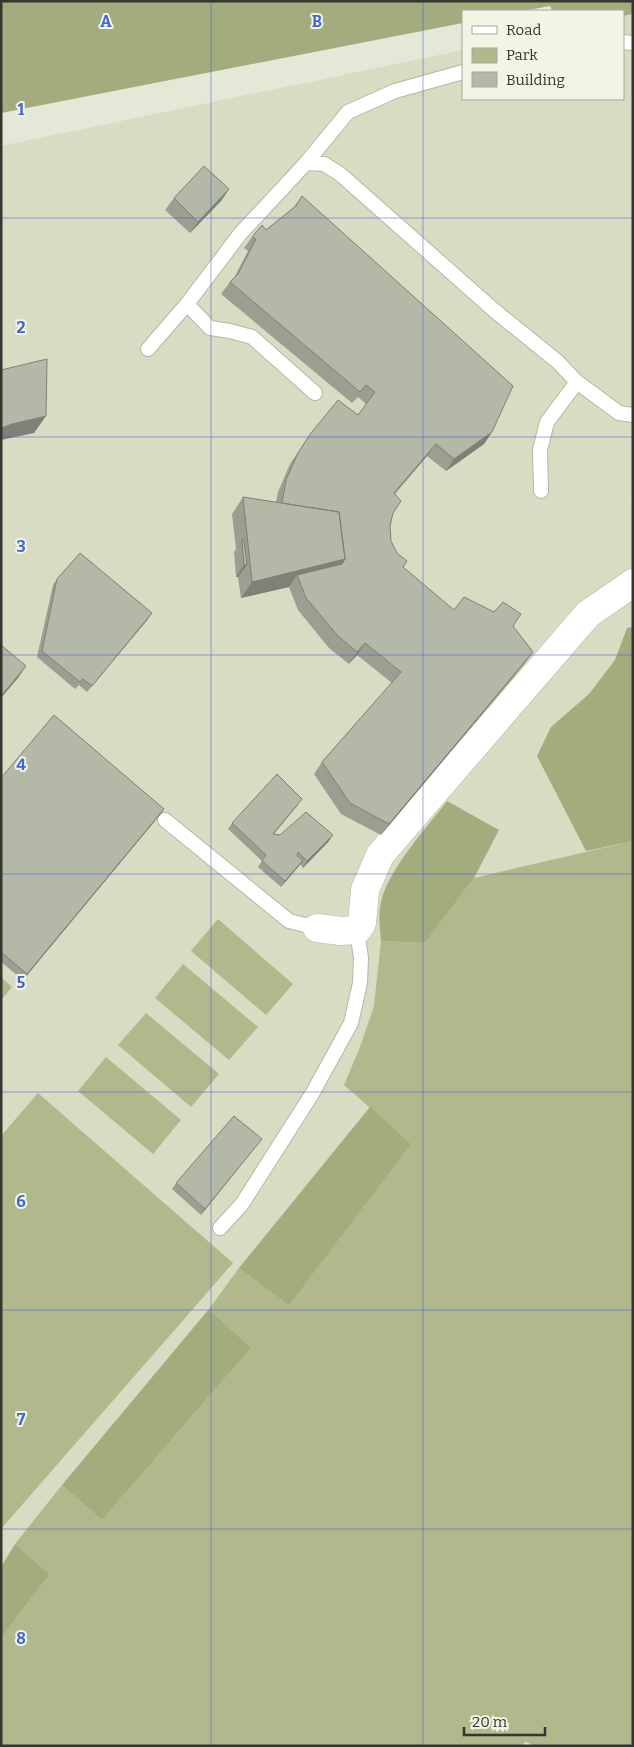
<svg xmlns="http://www.w3.org/2000/svg" width="634" height="1747" font-family="Bitter,serif">
	<style>
		.built { fill: #d7dcc3 }
		.green { fill: #b0b88c }
		.forest { fill: #a3ac7d }
		.lines { fill: none; stroke-linecap: round; stroke-linejoin: round }
		.service-casing { stroke: #b4b8a7; stroke-width: 16 }
		.minor-casing { stroke: #b4b8a7; stroke-width: 29 }
		.service { stroke: #fff; stroke-width: 14 }
		.minor { stroke: #fff; stroke-width: 28 }
		.wall { fill: #9b9e90 }
		.shaded-wall { fill: #7e8175 }
		.building { fill: #b4b8a7; stroke: #7e8175 }
		.grid { fill: none; stroke: #4264d7; stroke-width: 1; stroke-opacity: 0.55 }
		.grid-label { font-size: 16px; text-anchor: middle; font-weight: bold; fill: #4264d7; stroke: #f1f5e3; stroke-width: 4; stroke-linejoin: round; paint-order: stroke }
	</style>
	<rect width="100%" height="100%" fill="#e4e8d6"/>
	<path class="built" d="M633,14V482L631,498L633,507V1745L535,1746L526,1742L521,1746H1V146L463,50V99H623V16Z"/>
	<path class="green" d="M633,841V1745L535,1746L526,1742L521,1746H1V1638L50,1574L15,1544L62,1485L102,1520L251,1348L209,1309L239,1268L289,1304L411,1144L344,1085L360,1047L374,1006L381,941L425,943L474,878Z
		M218,919L293,984L266,1015L191,951Z
		M183,964L258,1027L229,1060L155,998Z
		M1,977L12,987L1,1000Z
		M146,1013L219,1074L191,1107L118,1045Z
		M106,1057L181,1120L153,1154L78,1091Z
		M38,1093L233,1263L1,1529V1136Z"/>
	<path class="forest" d="M1,1H633V14L623,16V11H552L550,6L523,11H463V23L1,113Z
		M633,627V841L586,851L537,756L551,727L589,694L615,660L627,628Z
		M447,801L499,830L474,878L425,943L381,941C380,928 378,915 381,902C389,868 426,829 447,801Z
		M370,1107L411,1144L289,1305L239,1268Z
		M209,1309L251,1348L102,1520L62,1485Z
		M15,1544L50,1574L1,1638V1567Z"/>
	<g class="lines">
		<defs>
			<path id="service" d="M623,42L633,43
				M463,72L395,91L348,112L306,163L324,164L340,174L495,311L558,362L577,382L619,413L633,415
				M187,304L210,328L230,331L252,337L315,393
				M148,349L187,304L240,234L306,163
				M541,491L540,450L547,422L577,382
				M165,820L289,921L317,928
				M220,1228L242,1204L312,1094L351,1023L360,983L361,958L357,930"/>
			<path id="minor" d="M317,928L341,931L357,930L362,923L365,890L380,855L588,614L633,583"/>
		</defs>
		<use href="#service" class="service-casing"/>
		<use href="#minor" class="minor-casing"/>
		<use href="#service" class="service"/>
		<use href="#minor" class="minor"/>
	</g>
	<path class="wall" d="M229,189L221,201L190,233L165,210L174,198Z
		M302,196L492,432L484,444L446,471L427,456L395,494L393,513L390,526L391,541L403,567L454,610L513,626L533,652L524,664L381,835L341,814L314,774L322,762L392,683L357,655L349,664L329,648L298,610L289,587L241,598L238,577H236L234,552L236,549L232,514L243,497L276,502L278,492L290,464L311,433L358,415L366,404L358,397L352,403L221,294L230,282L234,278L248,251L244,248L252,237L266,230L294,207Z
		M57,579L148,619L87,692L79,685L75,689L37,657L53,585Z
		M1,778L164,809L23,980L1,962Z
		M298,805L274,834L329,841L303,868L300,864L281,887L258,867L262,861L228,829L232,823Z
		M257,1145L201,1215L172,1189L176,1183Z"/>
	<path class="shaded-wall" d="M229,189L221,201L190,233L198,222Z
		M46,416L34,433L1,440V428L12,424Z
		M492,432L484,444L446,471L454,459Z
		M436,444L427,456L385,504L394,493Z
		M345,559L334,576L297,575L289,587L241,598L252,582Z
		M244,565H247L238,577H236Z
		M152,613L148,619L87,692L92,686Z
		M365,643L357,655L349,664L357,652Z
		M533,652L524,664L381,835L389,824Z
		M26,666L18,678L1,698V696Z
		M164,809L160,815L23,980L27,974Z
		M333,835L329,841L303,868L307,861Z
		M303,860L299,866L281,887L285,881Z
		M262,1139L257,1145L201,1215L205,1209Z"/>
	<path class="building" d="M204,166L229,189L198,222L174,198Z
		M302,196L513,386L492,432L454,459L436,444L394,493L401,501L393,513L390,526L391,541L397,553L407,561L403,567L454,610L464,597L494,612L503,602L521,614L513,626L533,652L389,824L350,803L322,762L401,672L365,643L357,652L338,636L306,598L297,575L342,564L345,559L339,512L282,503L286,480L298,453L311,433L338,400L358,415L375,392L366,385L360,392L230,282L238,274L256,239L252,237L262,225L266,230L296,206Z
		M47,359L46,416L12,424L1,428V370Z
		M243,497L339,512L345,559L252,582Z
		M242,540H244L247,565H244Z
		M80,553L152,613L92,686L83,679L80,682L42,651L57,579Z
		M1,645L26,666L1,696Z
		M54,715L164,809L27,974L1,952V778Z
		M277,774L302,799L273,834L280,835L306,812L333,835L307,861L298,852L297,856L303,860L285,881L262,861L266,855L232,823Z
		M234,1116L262,1139L205,1209L176,1183Z"/>
	<path class="grid" d="M211,1V1746M423,1V1746M1,218H633M1,437H633M1,655H633M1,874H633M1,1092H633M1,1310H633M1,1529H633"/>
	<g class="grid-label">
		<text x="106" y="27">A</text>
		<text x="317" y="27">B</text>
		<text x="21" y="115">1</text>
		<text x="21" y="333">2</text>
		<text x="21" y="552">3</text>
		<text x="21" y="770">4</text>
		<text x="21" y="988">5</text>
		<text x="21" y="1207">6</text>
		<text x="21" y="1425">7</text>
		<text x="21" y="1644">8</text>
	</g>
	<rect width="634" height="1747" fill="none" stroke="#34362f" stroke-width="5"/>
	<rect x="462" y="10" width="162" height="90" fill="#f1f5e3" stroke="#a5a99b"/>
	<rect x="472" y="26" width="25" height="8" fill="#ffffff" stroke="#a5a99b"/>
	<text x="506" y="35" font-size="15" fill="#34362f">Road</text>
	<rect x="472" y="48" width="25" height="15" fill="#b0b88c" stroke="#a5a99b"/>
	<text x="506" y="60" font-size="15" fill="#34362f">Park</text>
	<rect x="472" y="72" width="25" height="15" fill="#b4b8a7" stroke="#a5a99b"/>
	<text x="506" y="85" font-size="15" fill="#34362f">Building</text>
	<path d="M464 1727v8h81v-8" fill="none" stroke="#34362f" stroke-width="2.5"/>
	<text x="472" y="1727" font-size="15" fill="#34362f" stroke="#f1f5e3" stroke-width="4" paint-order="stroke">20 m</text>
</svg>
